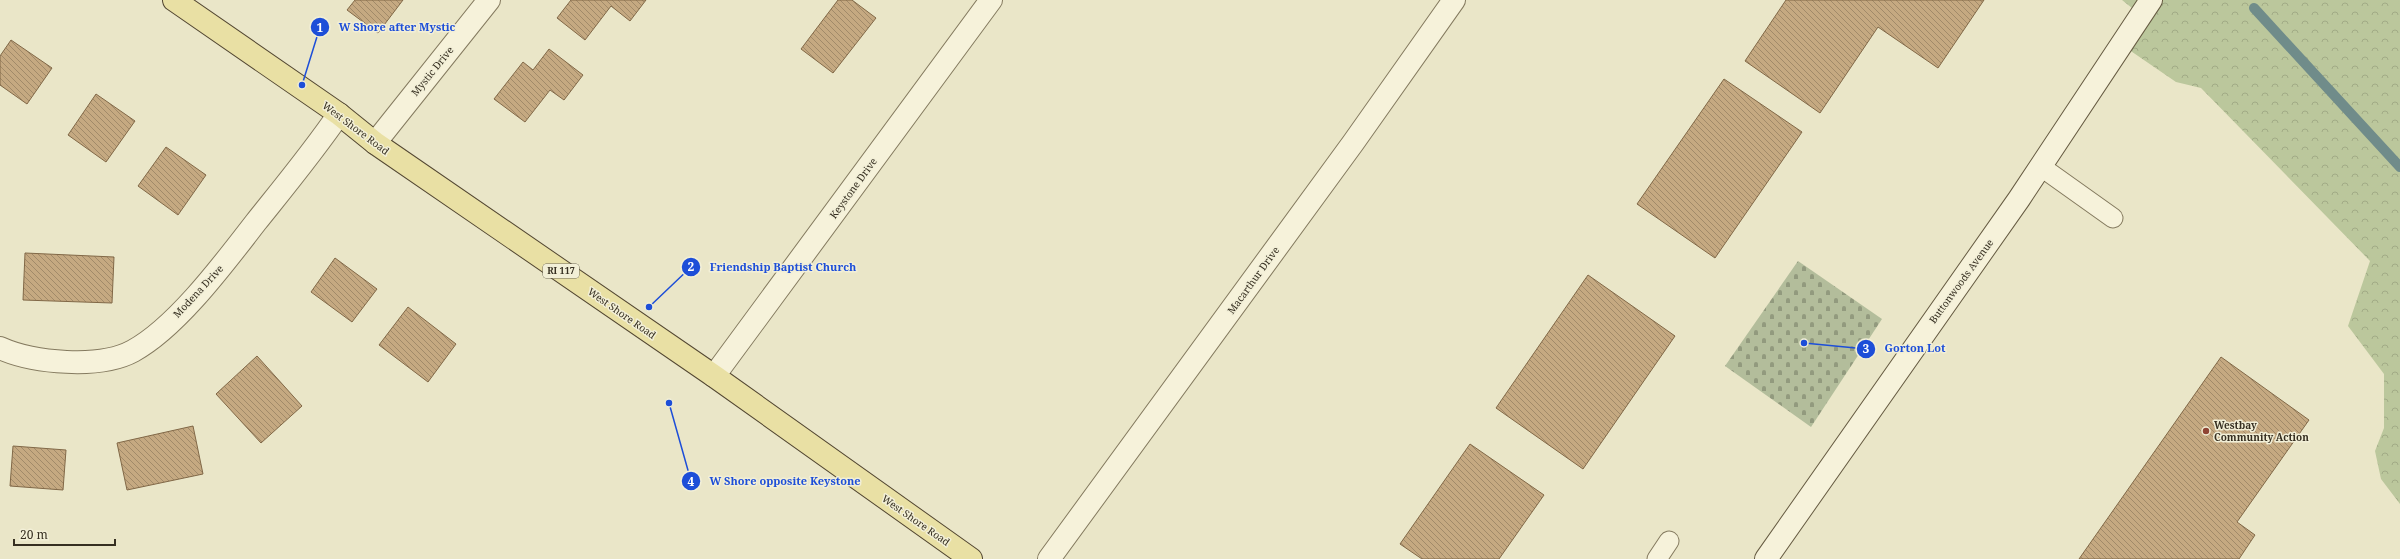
<svg xmlns="http://www.w3.org/2000/svg" width="2400" height="559" font-family="'Noto Serif',serif">
	<style>
		.forest { fill: url(#forest-crowns) }
		.cemetery { fill: url(#cemetery-stones) }
		.lines { fill: none; stroke-linecap: round; stroke-linejoin: round }
		.stream { stroke: #708c8a; stroke-width: 10 }
		.building { fill: url(#building-back-hatch); stroke: #816847 }
		.lane-casing { stroke: #847a5f; stroke-width: 21 }
		.street-casing { stroke: #847a5f; stroke-width: 24 }
		.secondary-casing { stroke: #665b42; stroke-width: 24 }
		.primary-casing { stroke: #534732; stroke-width: 24 }
		.lane { stroke: #f6f2da; stroke-width: 19 }
		.street { stroke: #f6f2da; stroke-width: 22 }
		.secondary { stroke: #f6f2da; stroke-width: 22 }
		.primary { stroke: #e9e0a4; stroke-width: 22 }
		.poi-dot { fill: #8e4434; stroke: #f2efd7; stroke-width: 1.5 }
		.labels { text-anchor: middle; stroke-width: 3; stroke-linejoin: round; paint-order: stroke }
		.shield { fill: #f2efd7; stroke: #6e6958; stroke-width: 1 }
		.shield-label { font-size: 9px; font-weight: bold; fill: #362f21 }
		.street-label { font-size: 10px; fill: #362f21; stroke: #f2efd7 }
		.poi-label { font-size: 10px; font-weight: bold; fill: #362f21; stroke: #f2efd7; text-anchor: start }
		.leader { fill: none; stroke: #1d4ed8; stroke-width: 1.5 }
		.callout-dot { fill: #1d4ed8; stroke: #f2efd7; stroke-width: 1.5 }
		.mark-label { font-size: 12px; text-anchor: middle; font-weight: bold; fill: #fff }
		.callout-label { font-size: 11px; text-anchor: middle; font-weight: bold; fill: #1d4ed8; stroke: #f2efd7; stroke-width: 3; stroke-linejoin: round; paint-order: stroke }
	</style>
	<defs>
		<pattern id="forest-crowns" width="20" height="18" patternUnits="userSpaceOnUse"><rect width="20" height="18" fill="#bbc79c"/><path d="M2 6a3 3 0 1 1 6 0M12 15a3 3 0 1 1 6 0" fill="none" stroke="#a1ab86"/></pattern>
		<pattern id="cemetery-stones" width="16" height="16" patternUnits="userSpaceOnUse"><rect width="16" height="16" fill="#b3bd9b"/><path d="M2 7V4a2 2 0 0 1 4 0v3zM10 15v-3a2 2 0 0 1 4 0v3z" fill="#929a7e"/></pattern>
		<pattern id="building-back-hatch" width="6" height="6" patternUnits="userSpaceOnUse"><rect width="6" height="6" fill="#c5a981"/><path d="M-1 5l2 2M0 0l6 6M5-1l2 2" fill="none" stroke="#a18a69"/></pattern>
	</defs>
	<rect width="100%" height="100%" fill="#eae6c8"/>
	<path class="forest" d="M2122,0H2400V504L2381,479L2375,451L2384,428V374L2348,326L2370,261L2201,88L2176,82L2122,45L2137,12Z"/>
	<path class="cemetery" d="M1798,261L1882,319L1811,427L1725,366Z"/>
	<g class="lines">
		<path class="stream" d="M2254,8L2400,167"/>
	</g>
	<path class="building" d="M355,0H403L378,33L347,10Z
		M571,0H646L630,21L611,6L585,40L557,18Z
		M838,0H852L876,18L833,73L801,49Z
		M1786,0H1984L1938,68L1878,27L1820,113L1745,61Z
		M11,40L52,68L27,104L0,85V56Z
		M549,49L583,75L564,100L550,90L525,122L494,99L523,62L533,70Z
		M1724,79L1802,132L1715,258L1637,204Z
		M96,94L135,121L106,162L68,135Z
		M166,147L206,175L178,215L138,186Z
		M25,253L114,257L112,303L23,300Z
		M335,258L377,289L352,322L311,292Z
		M1588,275L1675,336L1583,469L1496,408Z
		M408,307L456,344L428,382L379,345Z
		M257,356L302,406L261,443L216,394Z
		M2221,357L2309,420L2237,522L2255,535L2239,559H2079Z
		M193,426L203,474L127,490L117,443Z
		M1470,444L1544,495L1499,559H1422L1400,544Z
		M13,446L66,450L63,490L10,486Z"/>
	<g class="lines">
		<defs>
			<path id="lane" d="M2040,166L2113,218
				M1657,559L1669,541"/>
			<path id="street" d="M375,143L489,0
				M0,348C33,363 100,369 133,351C177,327 225,262 256,222C284,187 313,152 339,114
				M714,376L991,0
				M1049,559L1353,143L1454,0"/>
			<path id="secondary" d="M1766,559L2019,199L2151,0"/>
			<path id="primary" d="M174,0L339,114L375,143L714,376L971,559"/>
		</defs>
		<use href="#lane" class="lane-casing"/>
		<use href="#street" class="street-casing"/>
		<use href="#secondary" class="secondary-casing"/>
		<use href="#primary" class="primary-casing"/>
		<use href="#lane" class="lane"/>
		<use href="#street" class="street"/>
		<use href="#secondary" class="secondary"/>
		<use href="#primary" class="primary"/>
	</g>
	<circle class="poi-dot" cx="2206" cy="431" r="4"/>
	<g class="labels">
		<rect class="shield" x="543" y="264" width="36" height="14" rx="3"/>
		<g class="shield-label">
			<text x="561" y="274">RI 117</text>
		</g>
		<g class="street-label">
			<text transform="translate(432 71) rotate(-51)" y="4">Mystic Drive</text>
			<text transform="translate(356 128) rotate(37)" y="4">West Shore Road</text>
			<text transform="translate(853 188) rotate(-54)" y="4">Keystone Drive</text>
			<text transform="translate(1253 280) rotate(-54)" y="4">Macarthur Drive</text>
			<text transform="translate(1961 281) rotate(-54)" y="4">Buttonwoods Avenue</text>
			<text transform="translate(198 291) rotate(-47)" y="4">Modena Drive</text>
			<text transform="translate(622 313) rotate(35)" y="4">West Shore Road</text>
			<text transform="translate(916 520) rotate(35)" y="4">West Shore Road</text>
		</g>
		<g class="poi-label">
			<text x="2214" y="429">Westbay<tspan x="2214" dy="12">Community Action</tspan></text>
		</g>
	</g>
	<path class="leader" d="M302 85L320 27M649 307L691 267M1804 343L1866 349M669 403L691 481"/>
	<g class="callout-dot">
		<circle cx="302" cy="85" r="4"/>
		<circle cx="649" cy="307" r="4"/>
		<circle cx="1804" cy="343" r="4"/>
		<circle cx="669" cy="403" r="4"/>
		<circle cx="320" cy="27" r="10"/>
		<circle cx="691" cy="267" r="10"/>
		<circle cx="1866" cy="349" r="10"/>
		<circle cx="691" cy="481" r="10"/>
	</g>
	<g class="mark-label">
		<text x="320" y="32">1</text>
		<text x="691" y="271">2</text>
		<text x="1866" y="353">3</text>
		<text x="691" y="486">4</text>
	</g>
	<g class="callout-label">
		<text x="397" y="31">W Shore after Mystic</text>
		<text x="783" y="271">Friendship Baptist Church</text>
		<text x="1915" y="352">Gorton Lot</text>
		<text x="785" y="485">W Shore opposite Keystone</text>
	</g>
	<path d="M14 539v6h101v-6" fill="none" stroke="#362f21" stroke-width="2"/>
	<text x="20" y="539" font-size="12" fill="#362f21" stroke="#f2efd7" stroke-width="3" paint-order="stroke">20 m</text>
</svg>
